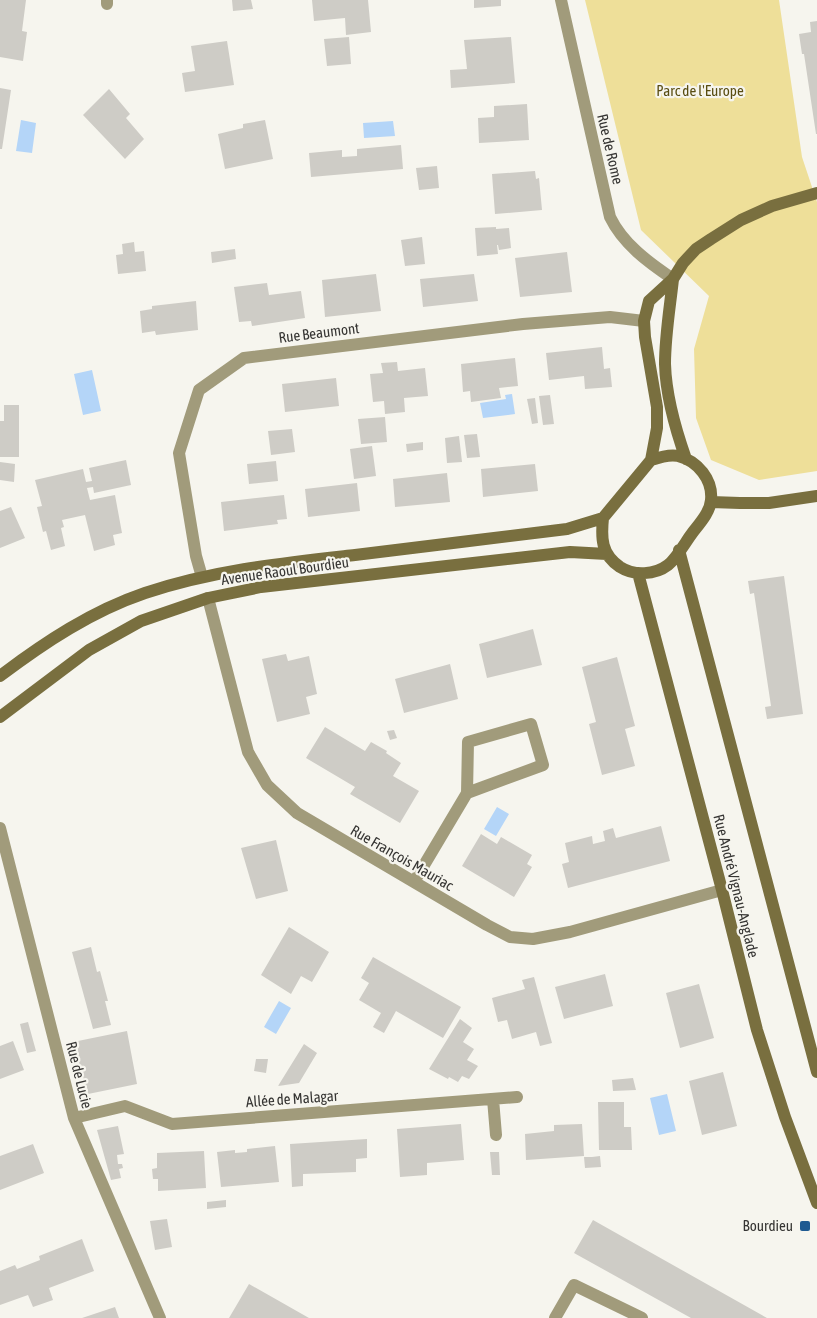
<svg xmlns="http://www.w3.org/2000/svg" width="817" height="1318" font-family="'Asap Condensed',sans-serif">
	<style>
		.green { fill: #eedf99 }
		.water { fill: #b4d5f8 }
		.building { fill: #ceccc6 }
		.lines { fill: none; stroke-linecap: round; stroke-linejoin: round }
		.street { stroke: #a19b7b; stroke-width: 12 }
		.secondary { stroke: #796f3f; stroke-width: 12 }
		.poi-dot { fill: #1f5a91; stroke: #f6f5ee; stroke-width: 2 }
		.labels { text-anchor: middle; stroke-width: 4.5; stroke-linejoin: round; paint-order: stroke }
		.park-label { font-size: 15px; fill: #594d11; stroke: #f6f5ee }
		.street-label { font-size: 15px; fill: #363533; stroke: #f6f5ee }
		.poi-label { font-size: 15px; fill: #363533; stroke: #f6f5ee; text-anchor: end }
	</style>
	<rect width="100%" height="100%" fill="#f6f5ee"/>
	<path class="green" d="M585,0H779L802,157L817,202V471L759,480L711,460L696,418L694,349L709,296L641,230Z"/>
	<path class="water" d="M21,120L36,123L32,153L16,151Z
		M393,121L395,136L364,138L363,123Z
		M92,370L101,411L83,415L74,374Z
		M512,394L515,414L483,418L480,403L506,399L505,395Z
		M497,807L509,814L496,836L484,829Z
		M279,1001L291,1008L276,1034L264,1027Z
		M667,1094L676,1131L659,1135L650,1098Z"/>
	<path class="building" d="M0,0H26L22,31L27,32L23,61L0,57Z
		M232,0H251L253,9L233,11Z
		M312,0H368L371,32L346,35L345,18L314,21Z
		M474,0H501V6L474,8Z
		M817,21V134H816L804,54H802L799,34L811,32L810,22Z
		M349,37L351,64L327,66L324,39Z
		M511,37L515,83L451,88L450,70L467,69L464,40Z
		M227,41L234,85L185,92L182,73L195,71L191,46Z
		M0,88L11,90L2,149H0Z
		M109,89L130,114L126,118L144,139L125,159L83,115Z
		M527,104L529,140L479,143L478,118L494,117V106Z
		M265,120L273,159L225,169L218,134L243,128V124Z
		M401,145L403,169L311,177L309,153L342,150V157L357,156V149Z
		M437,166L439,188L419,190L416,168Z
		M535,171L536,179L539,178L542,210L495,214L492,174Z
		M496,227V229L509,228L511,248L499,250L498,245H497L498,254L477,256L475,228Z
		M422,237L425,264L405,266L401,240Z
		M134,242L135,252L144,251L146,271L118,274L116,255L123,254L122,244Z
		M235,249L236,259L212,263L211,252Z
		M567,252L572,292L520,297L515,258Z
		M376,274L381,311L325,317L322,280Z
		M474,274L478,301L423,307L420,279Z
		M267,283L269,295L301,291L305,318L252,326L251,321L239,322L234,287Z
		M196,301L198,330L156,335L155,331L142,333L140,311L152,309V306Z
		M602,347L604,369L610,368L612,387L585,389L584,376L549,380L546,353Z
		M515,358L518,386L499,388L501,398L471,402L470,391L463,392L461,364Z
		M397,362L398,371L425,368L428,396L404,398L405,412L385,414L384,401L373,402L370,374L383,373L381,363Z
		M336,378L339,406L285,412L282,384Z
		M550,395L554,424L543,425L539,396Z
		M535,398L538,423L532,424L527,399Z
		M4,405H19V457H0V421H4Z
		M385,417L387,442L361,444L358,419Z
		M292,429L295,452L271,455L268,431Z
		M477,434L480,457L467,458L464,435Z
		M459,436L462,462L447,463L445,438Z
		M423,442V450L407,452L406,444Z
		M372,446L376,476L354,479L350,449Z
		M126,460L131,485L94,493L93,487L87,488L90,500L115,495L122,533L113,535L115,545L94,551L85,515L62,520L64,527L61,528L65,546L51,550L46,531L43,532L37,507L42,506L35,480L83,469L86,482L92,481L89,468Z
		M276,461L278,481L249,484L247,464Z
		M0,462L15,464L14,482L0,480Z
		M535,464L538,491L483,497L481,469Z
		M447,473L450,502L395,507L393,479Z
		M357,483L360,511L308,517L305,489Z
		M284,495L287,519L277,520L278,524L224,531L221,502Z
		M11,507L25,538L0,548V511Z
		M784,576L803,714L767,719L765,707L771,706L754,593L750,594L748,581Z
		M533,629L542,665L487,678L479,644Z
		M286,654L288,661L309,656L317,694L306,697L310,714L277,722L262,659Z
		M617,657L635,726L625,729L635,766L602,775L589,724L596,722L582,667Z
		M450,664L458,699L404,713L395,679Z
		M325,727L365,751L371,742L387,751L386,753L401,763L393,776L419,791L400,823L350,794L355,787L306,758Z
		M394,730L397,738L390,740L387,731Z
		M661,826L670,861L568,888L562,864L569,862L565,843L592,836L593,844L605,841L603,831L613,828L616,838Z
		M481,834L497,844L501,837L532,855L527,864L532,867L514,897L462,866Z
		M276,840L288,891L256,899L241,848Z
		M289,927L329,952L312,982L301,976L291,994L261,975Z
		M91,947L97,972L100,971L108,1001H105L111,1025L93,1029L72,952Z
		M373,957L461,1007L443,1038L396,1011L384,1033L373,1027L381,1013L359,1000L369,983L361,978Z
		M605,974L613,1006L564,1019L555,987Z
		M534,977L552,1043L540,1046L536,1032L512,1039L507,1020L498,1022L492,998L525,989L522,980Z
		M699,984L714,1038L680,1048L666,993Z
		M460,1019L472,1028L463,1042L474,1049L467,1060L478,1066L469,1079L462,1076L458,1082L449,1077L448,1079L429,1069Z
		M28,1022L36,1051L27,1053L20,1024Z
		M127,1031L137,1084L88,1094L73,1042Z
		M13,1041L24,1070L0,1079V1046Z
		M304,1044L317,1053L299,1083L278,1086Z
		M256,1059H268L266,1073L254,1071Z
		M723,1072L737,1126L702,1135L689,1081Z
		M633,1078L636,1090L613,1091L612,1080Z
		M598,1102H624V1127H631L632,1150H599Z
		M461,1124L464,1160L427,1163V1175L400,1177L397,1129Z
		M582,1124L584,1156L526,1160L525,1134L554,1131V1125Z
		M118,1126L124,1154L117,1155L118,1164H122L123,1168L119,1169L121,1178L111,1180L97,1130Z
		M367,1139V1158L356,1159V1172L303,1174V1186L292,1187L290,1144Z
		M33,1144L44,1173L0,1190V1156Z
		M275,1146L279,1182L221,1187L217,1152L235,1150V1153L247,1152V1149Z
		M204,1151L206,1188L158,1191V1179H153L152,1169L157,1168V1153Z
		M490,1152H499L500,1175H492Z
		M592,1157L600,1156L601,1167L585,1168L584,1157Z
		M226,1200V1207L207,1209V1202Z
		M167,1219L172,1247L155,1250L150,1221Z
		M593,1220L767,1318H691L574,1253Z
		M82,1239L94,1271L49,1288L53,1300L33,1307L28,1295L0,1305V1271L15,1265L17,1269L40,1260L39,1256Z
		M249,1284L309,1318H229Z
		M115,1307L119,1318H82Z"/>
	<g class="lines">
		<path class="street" d="M107,0V4
			M561,0L610,217C623,244 648,262 673,279
			M202,577L196,556L179,453L199,390L244,358L523,324L610,317L644,321
			M208,598L248,752L267,785L297,813L487,925L510,937L533,939L570,932L722,890
			M0,828L74,1118L160,1318
			M414,882L467,793L543,765L531,724L468,742L467,793
			M493,1099L496,1135
			M74,1118L125,1106L172,1124L517,1097
			M555,1318L574,1285L642,1318"/>
		<path class="secondary" d="M673,279C670,307 665,336 665,364C666,397 675,428 686,459
			M651,460L657,428V407L645,337L644,321L649,301L673,279L683,263L696,249L711,239L741,220L772,206L817,193
			M711,502L740,503H769L817,496
			M679,550L817,1072
			M638,573L722,890L757,1030L785,1117L817,1203
			M0,676C45,642 92,611 145,593C214,570 284,563 355,555C426,546 496,538 567,529L603,518L651,460C660,457 670,454 678,456C698,461 713,480 711,500C710,512 700,523 693,532C686,541 677,558 668,565C655,575 634,576 620,567C601,554 601,538 603,518
			M0,717L89,650L141,621L208,598L261,587L570,552L607,554"/>
	</g>
	<rect class="poi-dot" x="799" y="1220" width="12" height="12" rx="3"/>
	<g class="labels">
		<g class="park-label">
			<text x="700" y="96">Parc de l'Europe</text>
		</g>
		<g class="street-label">
			<text transform="translate(610 149) rotate(77)" y="5">Rue de Rome</text>
			<text transform="translate(319 333) rotate(-7)" y="5">Rue Beaumont</text>
			<text transform="translate(285 571) rotate(-8)" y="5">Avenue Raoul Bourdieu</text>
			<text transform="translate(402 858) rotate(30)" y="5">Rue François Mauriac</text>
			<text transform="translate(736 886) rotate(76)" y="5">Rue André Vignau-Anglade</text>
			<text transform="translate(79 1075) rotate(76)" y="5">Rue de Lucie</text>
			<text transform="translate(292 1099) rotate(-4)" y="5">Allée de Malagar</text>
		</g>
		<g class="poi-label">
			<text x="793" y="1231">Bourdieu</text>
		</g>
	</g>
</svg>
